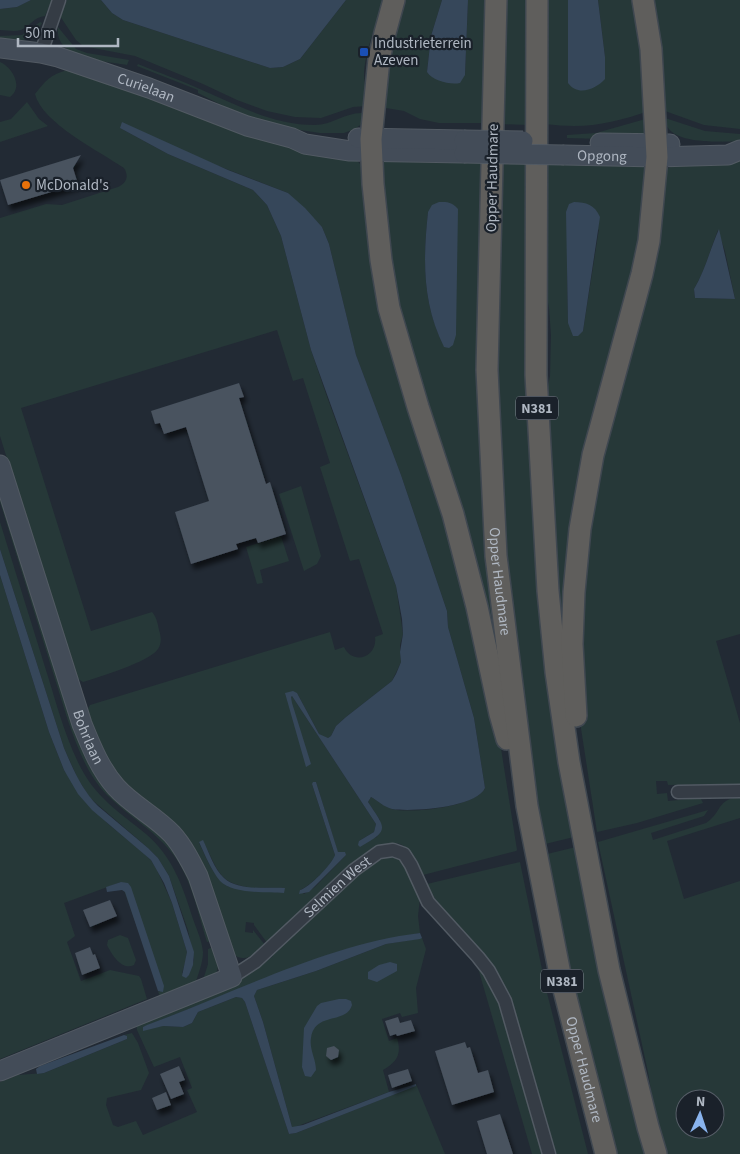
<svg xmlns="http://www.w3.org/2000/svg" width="740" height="1154" font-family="'Source Sans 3',sans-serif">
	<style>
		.green { fill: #263838; fill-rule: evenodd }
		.water { fill: #36475a }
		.building { fill: #48525e; filter: url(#shadow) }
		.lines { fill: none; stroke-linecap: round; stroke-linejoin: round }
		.minor-casing { stroke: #525a63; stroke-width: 15 }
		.secondary-casing { stroke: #525a63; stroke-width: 21 }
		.trunk-casing { stroke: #3f4750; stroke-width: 24 }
		.minor { stroke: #353c45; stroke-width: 12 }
		.secondary { stroke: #434c58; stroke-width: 19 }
		.trunk { stroke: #5f5e5c; stroke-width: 21 }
		.secondary-bridge-casing { stroke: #525a63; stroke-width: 21; stroke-linecap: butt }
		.secondary-bridge { stroke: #434c58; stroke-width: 19 }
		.transit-dot { fill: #1a4fb4; stroke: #1a212a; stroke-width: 2 }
		.food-dot { fill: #e8710a; stroke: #1a212a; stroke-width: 2 }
		.labels { text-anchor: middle; stroke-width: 4.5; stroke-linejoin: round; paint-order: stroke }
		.shield { fill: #1a212a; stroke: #828a94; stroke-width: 1 }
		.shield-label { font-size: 14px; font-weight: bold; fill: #afb7c2 }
		.poi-label { font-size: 15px; fill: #afb7c2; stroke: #1a212a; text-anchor: start }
		.street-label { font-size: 15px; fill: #afb7c2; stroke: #1a212a }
	</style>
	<defs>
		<filter id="shadow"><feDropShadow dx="3" dy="5.5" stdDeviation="2.5" flood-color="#0009"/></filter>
	</defs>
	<rect width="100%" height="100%" fill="#222a34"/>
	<path class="green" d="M31,0H52L45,16C34,17 30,26 21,30C14,32 7,30 0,30V9L17,7Z
		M67,0H101L112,13L123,20L270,68L283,67L300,59L346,0H387C377,17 364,55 364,75C364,85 368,95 366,106L353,107L321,118L295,117L267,111L237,100L203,84L135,56L83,46L76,40L60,16Z
		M399,0H442L431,36L427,72L465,75L468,0H486L483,123H439L420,119L404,111L380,107Z
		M503,0H530L528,125L499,124Z
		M546,0H568V83L605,57L598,0H638L651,110C612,124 586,129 545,124Z
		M650,0H740V129L704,125L665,111C661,72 664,38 650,0Z
		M40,22L42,23C31,43 20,41 0,41V36L22,35Z
		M58,27L76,49L87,53L129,60L127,65C105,61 54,60 58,27Z
		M0,62C12,67 24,87 10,97L0,95Z
		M138,64C159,73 181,80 202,90C239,106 274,125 315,125C332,125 346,112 363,113L364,122L355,129L344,133H320L293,129L241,115L198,93V90L137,66Z
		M72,69L357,160L365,171L433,471L500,742L517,850L516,851L423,875L420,874C411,852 405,834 377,848L268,944L254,925V923L246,922L245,932L253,933V930L265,945C255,953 245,965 232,953L208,887L109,766L86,712L90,705L330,632L335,650L344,647C353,666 378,657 375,637L383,634L359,559L350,561L320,467L330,463L303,378L293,381L277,330L21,408L91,631L152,612C156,616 158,624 159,630C161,636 162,643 158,649C149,662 99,677 83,682L75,677L0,436V218L46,204L62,205L118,187C127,183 129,176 124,168C99,151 42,123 35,94C48,78 51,74 72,69ZM120,128L288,193L322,227L329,244L356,355L401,475L447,611L448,627L474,718L485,788C476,807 410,814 392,809C385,807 378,801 371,797L368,802L380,820L377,837L359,841L374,832L376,824L292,696L290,697L292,703L289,692L297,693L319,734L323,737L328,738L331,736L336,726L346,717L392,681L401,662L400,645L403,634L396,586L326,394L311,350L281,236L267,205L253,190L168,154ZM316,782L338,853L346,855L315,887L304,894L300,890C309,887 332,865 335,855L312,784ZM202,841C209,850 212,862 219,872C232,892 263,887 284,888L229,887C213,878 207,858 199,843Z
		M27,102L39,119L48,126L0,142V122L11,119Z
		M649,118V133L642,140L567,138V135L596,133Z
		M665,118L705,131L740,134V142C721,141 665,146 665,118Z
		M740,158V634L716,641L740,723V784L668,785L667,781H656L657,794L667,793L668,801L698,798L701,799L703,803L637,823L597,832L580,722L583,541L663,176L667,169L677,163ZM718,230L725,251L735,299L695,298L694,289C705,271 710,250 718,230Z
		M380,161L481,163L478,372L505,704L393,307ZM428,212L444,346C422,303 423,259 428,212Z
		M641,161L650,167L628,309L564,673L544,405L550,376L551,335L549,308L544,278L545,163ZM599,229L583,331L568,323L567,271Z
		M499,162L529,163L574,837L541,845L505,555L496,370Z
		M0,484L74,721L152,825L186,865L212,941L207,942C198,913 191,877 172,853C154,830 128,816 107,795C87,775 77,746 68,721L0,502Z
		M301,486L321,556L317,564L304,571L279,494Z
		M0,522C15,570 30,619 45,667C55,698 63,731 77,760C93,796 118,811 146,834C173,857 183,887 193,919C197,930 202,941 203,952C203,963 198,974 195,985L161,1000L158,991L160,992L121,882L64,903L75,936L67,942L81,981L110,970L139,976L141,979L147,999L0,1059V575L49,732L64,770L107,823L140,850L151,860L157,870L172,903L187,952L186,960L182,973L189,974L194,960L188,930L169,876L158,858L148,848L90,798L78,779L64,748L0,549Z
		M281,536L289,561L260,570L263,583L257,584L246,547Z
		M740,797V818L667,841L684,899L740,881V1154H664L659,1138L648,1072L598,842L708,810L704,816L651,833L653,840L706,823C722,813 716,799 740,797ZM685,1099H715V1129H685Z
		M576,847L646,1154H612L543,855Z
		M390,853L403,860L420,898L418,916L420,933L369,943L328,955L143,1027L163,1026L183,1027L192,1023L198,1012L236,997L242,998L245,1002L289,1134L296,1133L415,1086L416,1084L445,1154H0V1082L18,1075L44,1073L127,1039V1036L124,1035L132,1033L138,1043L149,1073L141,1090L107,1098L106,1105L113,1125L118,1127L136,1121L143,1135L197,1112L187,1090L192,1088L180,1057L154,1067L137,1030L136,1023L209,996L241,980L273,956L271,954L369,865Z
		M520,862L546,989L588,1154H553L519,1033L515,1012L499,976L436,901L427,884Z
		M120,935L128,938L136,960L134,965C122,971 112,955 107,945L108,940Z
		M422,938L426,949L416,988L418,1013L402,1017L400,1013L382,1019L389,1041L397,1038C402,1054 397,1062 383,1070L389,1092L295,1127H292L263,1022L254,996L257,990L316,971L386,944Z
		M214,947L219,964L216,974L203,980L208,964V949Z
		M478,968L493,987L507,1025L543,1154H532Z"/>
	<path class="water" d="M0,0H31L17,7L0,9Z
		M101,0H346L300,59L283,67L270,68L123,20L112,13Z
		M442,0H468L465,75L460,83C450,85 433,81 427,72L431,36Z
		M568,0H598L605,57V79C596,89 578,97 568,83Z
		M122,122L228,170L288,193L305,208L322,227L329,244L356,355L401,475L447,611L448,627L474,718L485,788C476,808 411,812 392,809C384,807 378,801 371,797L368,802C386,829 390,830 360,847L358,845L359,841L374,832L376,824L292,696L291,697L292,703L311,764L306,767L285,693L293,691L297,693L319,734L328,738L331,736L336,726L346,717L392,681L396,674L401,662L400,652L403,634L402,619L396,586L311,350L281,236L267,205L253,190L168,154L120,128Z
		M439,202C448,202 452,202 458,209L456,335L453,345L449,348L444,347C422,303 423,259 428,212L432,205Z
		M574,202C586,202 595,205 600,217L583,331L578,336H573L568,323L566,212L569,204Z
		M719,229L735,299L695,298L694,289C705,271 710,249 719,229Z
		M0,549L64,748C73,769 82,790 98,806L148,848L158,858L169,876L194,952L193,965L189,975L186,978L182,976L187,952L172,903L164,883L151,860L92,810L78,794L64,770L49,732L0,575Z
		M313,782H316L338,852H345L346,855L309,892L299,894L300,890C309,888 332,864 335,855L312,784Z
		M203,840C209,852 214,869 224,878C238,891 267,887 285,888L284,893C267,892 232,894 220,881C211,870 205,855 199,842Z
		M121,882L128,883L131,887L164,986L163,992L158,991L125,892L122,890L107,892L106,887Z
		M420,933L422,938L420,939L386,944L316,971L257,990L254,996L263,1022L292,1127L303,1125L389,1092L416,1084V1086L296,1133L289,1134L245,1002L242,998L236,997L198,1012L192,1023L183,1027L163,1026L143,1031V1027L147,1025C234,993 328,944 420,933Z
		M390,962L397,964V971L377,982L368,979V972L379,965Z
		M339,999H346L351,1001L352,1005C346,1025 315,1011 311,1038C309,1049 316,1059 316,1070L311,1077L305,1076L302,1067L304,1028L317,1006L321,1003Z
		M124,1035L127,1036V1039L44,1073L37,1074L36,1069L40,1066Z"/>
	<path class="building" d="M81,155L73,168L78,184L8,205L0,180Z
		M239,383L244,397L239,398L266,484L270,482L286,534L258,543L256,538L236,544L238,549L191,564L175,512L209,501L186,427L164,434L160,423L155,424L151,411Z
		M110,900L117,916L90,927L83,910Z
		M90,947L93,955L95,954L100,968L82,975L75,953Z
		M398,1017L400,1023L411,1020L415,1031L397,1036L396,1034L390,1036L385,1021Z
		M465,1042L467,1048L470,1047L478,1073L488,1070L494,1092L452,1105L435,1051Z
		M334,1046L339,1050L338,1057L331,1060L326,1056L327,1048Z
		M179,1066L185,1080L179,1082L184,1094L171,1099L160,1074Z
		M408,1069L412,1081L392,1088L388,1075Z
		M166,1092L171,1105L157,1110L152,1098Z
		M500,1114L513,1154H487L477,1121Z"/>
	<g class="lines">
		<defs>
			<g id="minor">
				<path d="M41,53L59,0"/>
				<path d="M678,792L740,791"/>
				<path id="s1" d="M232,977L255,962L354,870L379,852L393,850L404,854L411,865L428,902L478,957L489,971L505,1001L549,1154"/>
			</g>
			<g id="secondary">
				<path id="s2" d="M0,48L41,53L58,57L149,88L247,126L292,138L305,144L350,151L464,153"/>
				<path d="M358,138L464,140"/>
				<path d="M600,143L670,144"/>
				<path id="s3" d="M564,155L657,157L728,155L740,150"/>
				<path id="s4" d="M0,465L82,724C91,746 100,769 116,787C132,805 155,816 172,834C183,846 191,862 198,876L232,977L0,1071"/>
			</g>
			<g id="trunk">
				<path d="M394,0L385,33L379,59L371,139L373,184L381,260L389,308L418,407L453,514L477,607L500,714L507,739"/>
				<path id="s5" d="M496,0L487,370L496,556L527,806L560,974L606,1154"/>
				<path d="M537,0L536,375L548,591L556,672L569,762L609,970L648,1127L656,1154"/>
				<path d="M576,716L572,644L574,592L580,529L593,455L642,274L649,241L657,157L651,49L643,0"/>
			</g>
		</defs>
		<use href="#minor" class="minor-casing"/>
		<use href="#secondary" class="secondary-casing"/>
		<use href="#trunk" class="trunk-casing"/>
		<use href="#minor" class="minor"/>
		<use href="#secondary" class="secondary"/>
		<use href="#trunk" class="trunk"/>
		<defs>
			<path id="secondary-bridge" d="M464,140L523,141
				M464,153L564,155"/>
		</defs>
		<use href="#secondary-bridge" class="secondary-bridge-casing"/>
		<use href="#secondary-bridge" class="secondary-bridge"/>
	</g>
	<rect class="transit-dot" x="359" y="47" width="10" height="10" rx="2.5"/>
	<circle class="food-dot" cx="26" cy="185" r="5"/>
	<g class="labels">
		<g class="shield">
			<rect x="516" y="396.5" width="42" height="23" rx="4"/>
			<rect x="541" y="969.5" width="42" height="23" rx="4"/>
		</g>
		<g class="shield-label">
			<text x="537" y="413">N381</text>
			<text x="562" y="986">N381</text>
		</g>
		<g class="poi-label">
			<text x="374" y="48">Industrieterrein<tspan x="374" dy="17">Azeven</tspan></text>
			<text x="36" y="190">McDonald's</text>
		</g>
		<g class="street-label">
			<text dy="5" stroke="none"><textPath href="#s2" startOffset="152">Curielaan</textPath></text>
			<text dy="5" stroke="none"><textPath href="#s3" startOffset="38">Opgong</textPath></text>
			<text transform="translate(492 178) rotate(-89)" y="5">Opper Haudmare</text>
			<text dy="5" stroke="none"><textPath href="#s5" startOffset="582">Opper Haudmare</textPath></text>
			<text dy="5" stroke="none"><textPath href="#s4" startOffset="286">Bohrlaan</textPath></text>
			<text dy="5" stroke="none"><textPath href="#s1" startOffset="139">Selmien West</textPath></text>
			<text dy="5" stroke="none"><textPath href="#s5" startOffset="1078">Opper Haudmare</textPath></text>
		</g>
	</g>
	<g transform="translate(700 1114) rotate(3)"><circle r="24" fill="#1a212a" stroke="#565d67"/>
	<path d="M0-4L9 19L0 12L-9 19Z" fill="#89b3ed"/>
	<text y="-8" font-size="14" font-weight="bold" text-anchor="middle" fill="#afb7c2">N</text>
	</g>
	<path d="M18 38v8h100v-8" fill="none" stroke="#afb7c2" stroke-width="2.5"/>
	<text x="25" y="38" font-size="15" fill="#afb7c2" stroke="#1a212a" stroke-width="4" paint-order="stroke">50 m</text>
</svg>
